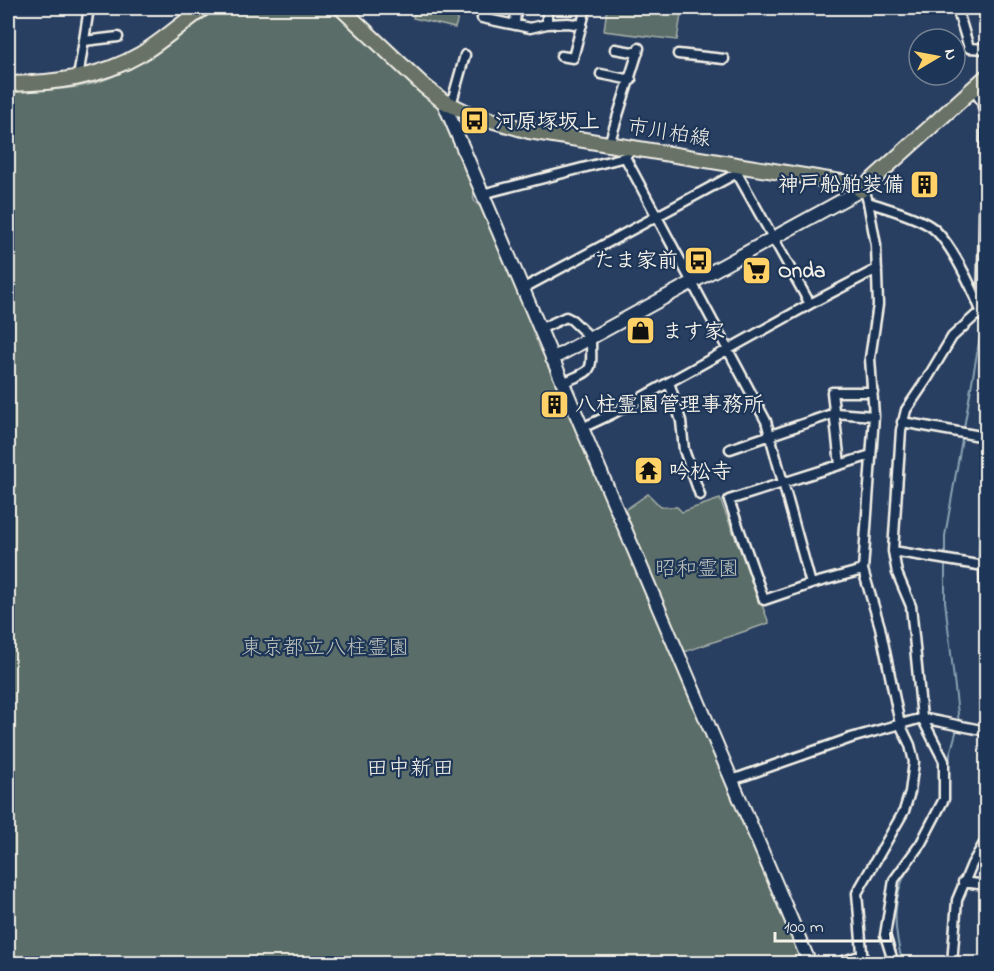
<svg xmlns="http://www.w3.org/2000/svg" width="994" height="971" font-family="'Indie Flower','Klee One',sans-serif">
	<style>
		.green { fill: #5a6d68; stroke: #a7afa8; stroke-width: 1.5 }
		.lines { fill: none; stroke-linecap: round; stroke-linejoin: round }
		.stream { stroke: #8aa2b1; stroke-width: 2 }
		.street-casing { stroke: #f4f1e8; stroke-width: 13 }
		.secondary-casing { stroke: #f4f1e8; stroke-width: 16 }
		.primary-casing { stroke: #f4f1e8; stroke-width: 18 }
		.street { stroke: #1d3557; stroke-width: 8 }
		.secondary { stroke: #1d3557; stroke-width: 12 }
		.primary { stroke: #687266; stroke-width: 14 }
		.labels { text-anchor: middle; stroke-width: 4.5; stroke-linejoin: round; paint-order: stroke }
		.poi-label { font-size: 21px; font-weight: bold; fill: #f4f1e8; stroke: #1d3557; text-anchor: start }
		.street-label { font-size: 21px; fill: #f4f1e8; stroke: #1d3557 }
		.park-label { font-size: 21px; fill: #bec3bb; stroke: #1d3557 }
		.neighbourhood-label { font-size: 22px; fill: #f4f1e8; stroke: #1d3557 }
	</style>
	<rect width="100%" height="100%" fill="#293f62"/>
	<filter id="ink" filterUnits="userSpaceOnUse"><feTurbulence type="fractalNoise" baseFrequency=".0167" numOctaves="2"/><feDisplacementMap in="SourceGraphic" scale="12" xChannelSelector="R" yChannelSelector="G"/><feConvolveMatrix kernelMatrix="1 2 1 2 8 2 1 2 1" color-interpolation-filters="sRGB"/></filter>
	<g filter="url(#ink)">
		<path class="green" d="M218,8H333L395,67L439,104L476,187C471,198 473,204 485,208L557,377L610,510L804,963L8,964V90C36,91 67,91 95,83C141,69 179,34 218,8Z
			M415,8H461L455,28L413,18Z
			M607,8H682L677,40L604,31Z
			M648,494L661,507H677L682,512L720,499L769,623L681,653L625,510Z"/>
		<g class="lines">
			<path class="stream" d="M945,556V536L982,325
				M945,562V601L959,723
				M948,779L950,754L957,729
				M940,816L946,802
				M903,964C893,929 891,896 910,865"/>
			<defs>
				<path id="street" d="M483,8L482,18L530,28L547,24V8
					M957,8L969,48L986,49
					M547,24L568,23L582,25
					M515,25L516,8
					M84,41L118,37
					M615,49L638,53
					M678,54L724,59
					M561,56L573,58L586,8
					M601,74L631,80
					M78,78L89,8
					M973,89L982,102L986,122L982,314
					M451,105L465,55
					M609,144L639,48
					M632,147L625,157L766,421L811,584L863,570
					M737,173L810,304
					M861,190L866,195L868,202L876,245L878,305L870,358L874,416L863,570L880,627L900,724L910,745L914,762L910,792L904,811L857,893L863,964
					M482,194L625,157
					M868,202C888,209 913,215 930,226C949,238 973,289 981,311
					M522,289L737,173L745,166
					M540,329L566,317L572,320L591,338C591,373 596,369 562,383
					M669,382L681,421L684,450L700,495
					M902,422L986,437
					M582,428L612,414L810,304L877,269
					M730,449L835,413L874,416
					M840,465L832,392H873
					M986,520L984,566L986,614
					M893,551L984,566
					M811,584L764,600L729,500L871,455
					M732,780L851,738L922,718L986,731
					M963,882L986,885
					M835,964L862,955
					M894,964L885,935L894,880L921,843L944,799V761L922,718L911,606L897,573L893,551L901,430L906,410L927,379L952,337L975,316L982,314L986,317
					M952,964L957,900L972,864L986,840"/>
				<path id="secondary" d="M443,101L810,964
					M552,359L861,190"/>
				<path id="primary" d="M341,8L424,86L443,101L470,114L529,131L847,183L855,185L861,190L986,77
					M8,84C55,83 100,78 141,54C163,41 183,22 204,8"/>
			</defs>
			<use href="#street" class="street-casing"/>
			<use href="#secondary" class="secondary-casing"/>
			<use href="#primary" class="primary-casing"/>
			<use href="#street" class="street"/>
			<use href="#secondary" class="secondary"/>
			<use href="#primary" class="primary"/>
		</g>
	</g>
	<defs>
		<symbol id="bus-square" viewBox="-11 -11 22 22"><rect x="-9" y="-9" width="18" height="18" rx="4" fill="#ffd166" stroke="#1d3557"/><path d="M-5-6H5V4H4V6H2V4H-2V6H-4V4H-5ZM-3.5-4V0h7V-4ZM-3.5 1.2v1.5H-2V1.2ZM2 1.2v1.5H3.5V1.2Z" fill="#111"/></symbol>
		<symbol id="building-square" viewBox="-11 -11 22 22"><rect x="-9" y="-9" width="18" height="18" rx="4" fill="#ffd166" stroke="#1d3557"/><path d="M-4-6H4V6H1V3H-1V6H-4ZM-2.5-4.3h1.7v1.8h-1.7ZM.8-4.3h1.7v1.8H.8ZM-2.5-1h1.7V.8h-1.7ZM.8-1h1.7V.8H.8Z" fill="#111"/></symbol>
		<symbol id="supermarket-square" viewBox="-11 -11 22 22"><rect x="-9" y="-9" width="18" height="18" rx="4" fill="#ffd166" stroke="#1d3557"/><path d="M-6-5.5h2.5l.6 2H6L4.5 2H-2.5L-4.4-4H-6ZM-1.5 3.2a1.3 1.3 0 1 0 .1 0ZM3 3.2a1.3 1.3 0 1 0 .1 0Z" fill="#111"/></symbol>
		<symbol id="shop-square" viewBox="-11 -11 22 22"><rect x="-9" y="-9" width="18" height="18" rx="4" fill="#ffd166" stroke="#1d3557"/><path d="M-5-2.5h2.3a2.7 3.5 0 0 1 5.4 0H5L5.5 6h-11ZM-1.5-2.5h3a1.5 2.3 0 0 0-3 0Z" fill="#111"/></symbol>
		<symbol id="temple-square" viewBox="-11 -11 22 22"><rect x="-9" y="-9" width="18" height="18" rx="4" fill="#ffd166" stroke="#1d3557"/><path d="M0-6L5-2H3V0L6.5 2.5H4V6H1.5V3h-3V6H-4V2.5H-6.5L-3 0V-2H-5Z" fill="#111"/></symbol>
	</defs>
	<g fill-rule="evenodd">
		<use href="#bus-square" x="458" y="104" width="33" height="33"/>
		<use href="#building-square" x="908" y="168" width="33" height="33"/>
		<use href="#bus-square" x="682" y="244" width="33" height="33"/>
		<use href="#supermarket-square" x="740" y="254" width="33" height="33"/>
		<use href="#shop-square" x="624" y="314" width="33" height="33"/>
		<use href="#building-square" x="538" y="388" width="33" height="33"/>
		<use href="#temple-square" x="632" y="454" width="33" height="33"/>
	</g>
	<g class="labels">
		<g class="poi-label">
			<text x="495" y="128">河原塚坂上</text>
			<text x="904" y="191" text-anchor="end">神戸船舶装備</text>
			<text x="678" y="267" text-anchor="end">たま家前</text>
			<text x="778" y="277">Onda</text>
			<text x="662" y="338">ます家</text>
			<text x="575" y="411">八柱霊園管理事務所</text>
			<text x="669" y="478">吟松寺</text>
		</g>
		<g class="street-label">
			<text transform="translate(669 132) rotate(9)" y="7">市川柏線</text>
		</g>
		<g class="park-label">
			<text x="697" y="575">昭和霊園</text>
			<text x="325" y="654">東京都立八柱霊園</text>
		</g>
		<g class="neighbourhood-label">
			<text x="410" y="775">田中新田</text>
		</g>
	</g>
	<rect width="994" height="971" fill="none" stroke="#1d3557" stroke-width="30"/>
	<rect x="15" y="15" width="964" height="941" fill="none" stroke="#f4f1e8" stroke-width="2" filter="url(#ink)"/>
	<g transform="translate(937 57) rotate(80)"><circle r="28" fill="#1d3557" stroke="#738091" stroke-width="1.5"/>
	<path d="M0-4.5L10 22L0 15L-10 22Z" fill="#ffd166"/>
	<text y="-9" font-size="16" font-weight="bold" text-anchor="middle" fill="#f4f1e8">N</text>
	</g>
	<path d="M775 932v9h116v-9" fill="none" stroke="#f4f1e8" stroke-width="3"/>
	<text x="784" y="932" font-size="18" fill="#f4f1e8" stroke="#1d3557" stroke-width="4.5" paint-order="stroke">100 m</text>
</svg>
